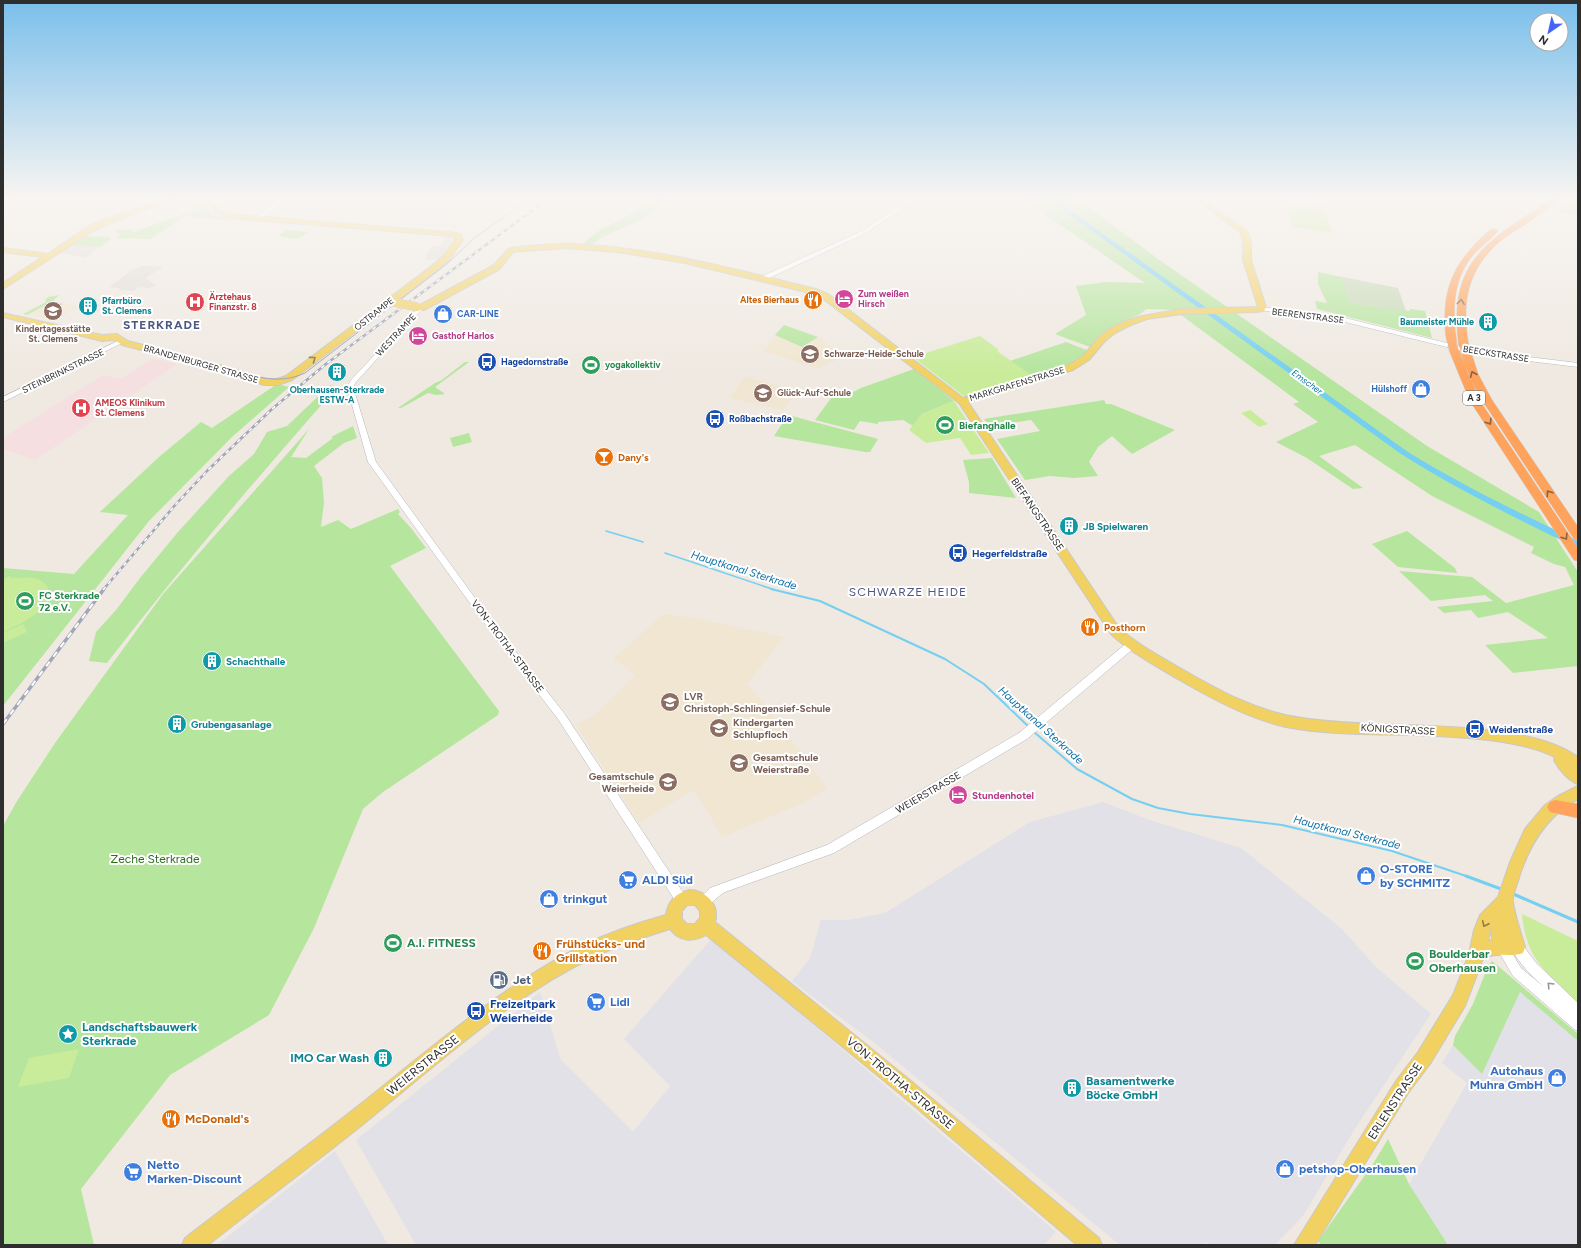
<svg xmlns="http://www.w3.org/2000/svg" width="1581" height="1248" font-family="Figtree,sans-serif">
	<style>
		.industrial { fill: #e3e1e8 }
		.education { fill: #f0e6d1 }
		.medical { fill: #f5dfe0 }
		.green { fill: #b6e59e }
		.cemetery { fill: #c8d9b8 }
		.pitch { fill: #c9ec9a }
		.plaza { fill: #dfdcd8 }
		.water { fill: #75cff0 }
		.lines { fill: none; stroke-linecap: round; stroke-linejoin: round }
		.stream-far2 { stroke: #75cff0; stroke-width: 1.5 }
		.stream-far1 { stroke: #75cff0; stroke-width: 2 }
		.stream { stroke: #75cff0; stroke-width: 3 }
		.minor-casing { stroke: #b4b7c1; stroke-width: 1 }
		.major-casing { stroke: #c9c9c9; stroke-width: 2 }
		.highway-casing { stroke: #c9c9c9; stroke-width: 1 }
		.minor { fill: #fff; fill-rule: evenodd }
		.major { fill: #f2d163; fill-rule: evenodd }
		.highway { fill: #ffa35c; fill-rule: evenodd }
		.tram { stroke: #a3a6b8; stroke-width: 1 }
		.rail-far1-casing { stroke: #a3a6b8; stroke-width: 2.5 }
		.rail-casing { stroke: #a3a6b8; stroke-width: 3.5 }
		.rail-far1 { stroke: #fff; stroke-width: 1.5; stroke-dasharray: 4; stroke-linecap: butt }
		.rail { stroke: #fff; stroke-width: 2; stroke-dasharray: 6; stroke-linecap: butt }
		.major-bridge-casing { stroke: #c9c9c9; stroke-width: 9; stroke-linecap: butt }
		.highway-bridge-casing { stroke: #c9c9c9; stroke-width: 10; stroke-linecap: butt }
		.major-bridge { stroke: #f2d163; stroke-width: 8 }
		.highway-bridge { stroke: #ffa35c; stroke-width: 8 }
		.oneway { stroke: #8c6343 }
		.oneway2 { stroke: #908048 }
		.oneway3 { stroke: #969696 }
		.labels { text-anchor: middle; stroke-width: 4; stroke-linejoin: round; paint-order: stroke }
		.far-hotel-label { font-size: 9px; font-weight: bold; fill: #b23c85; stroke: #fff; text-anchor: start }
		.far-health-label { font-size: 9px; font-weight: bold; fill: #be3a42; stroke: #fff; text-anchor: start }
		.far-food-label { font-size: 9px; font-weight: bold; fill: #c56008; stroke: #fff; text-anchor: end }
		.far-culture-label { font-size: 9px; font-weight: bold; fill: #0d838f; stroke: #fff; text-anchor: start }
		.far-street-label { font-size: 9px; fill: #2e2e2e; stroke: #fff }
		.far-shop-label { font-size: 9px; font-weight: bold; fill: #366cbe; stroke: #fff; text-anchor: start }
		.far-education-label { font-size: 9px; font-weight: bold; fill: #785e54; stroke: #fff; text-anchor: start }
		.far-transit-label { font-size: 9px; font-weight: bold; fill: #164399; stroke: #fff; text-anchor: start }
		.far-leisure-label { font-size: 9px; font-weight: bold; fill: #27864d; stroke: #fff; text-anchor: start }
		.far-water-label { font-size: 9px; font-style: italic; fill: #0d6fa3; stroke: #fff }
		.shield { fill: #fff; stroke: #6d6d6d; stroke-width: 1 }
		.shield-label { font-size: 9px; font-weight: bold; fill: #2e2e2e }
		.leisure-label { font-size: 10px; font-weight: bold; fill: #27864d; stroke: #fff; text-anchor: start }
		.food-label { font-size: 10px; font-weight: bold; fill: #c56008; stroke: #fff; text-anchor: start }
		.street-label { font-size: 10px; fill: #2e2e2e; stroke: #fff }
		.culture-label { font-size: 10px; font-weight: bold; fill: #0d838f; stroke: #fff; text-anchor: start }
		.transit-label { font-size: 10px; font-weight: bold; fill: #164399; stroke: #fff; text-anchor: start }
		.education-label { font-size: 10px; font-weight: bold; fill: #785e54; stroke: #fff; text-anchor: start }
		.hotel-label { font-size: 10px; font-weight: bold; fill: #b23c85; stroke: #fff; text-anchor: start }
		.water-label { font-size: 11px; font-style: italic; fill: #0d6fa3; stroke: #fff }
		.far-district-label { font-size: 12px; font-weight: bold; letter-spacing: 1px; fill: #4d5680; stroke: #fff }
		.quarter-label { font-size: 12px; letter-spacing: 1px; fill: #4d5680; stroke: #fff }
		.near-park-label { font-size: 12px; fill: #2c6e1b; stroke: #fff }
		.near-shop-label { font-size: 12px; font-weight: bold; fill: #366cbe; stroke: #fff; text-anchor: start }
		.near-leisure-label { font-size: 12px; font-weight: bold; fill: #27864d; stroke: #fff; text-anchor: start }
		.near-food-label { font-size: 12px; font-weight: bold; fill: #c56008; stroke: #fff; text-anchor: start }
		.near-service-label { font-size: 12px; font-weight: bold; fill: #4e5e75; stroke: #fff; text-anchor: start }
		.near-transit-label { font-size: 12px; font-weight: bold; fill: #164399; stroke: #fff; text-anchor: start }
		.near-culture-label { font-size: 12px; font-weight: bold; fill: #0d838f; stroke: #fff; text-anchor: start }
		.near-street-label { font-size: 12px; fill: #2e2e2e; stroke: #fff }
	</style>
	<rect width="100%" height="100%" fill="#efe9e1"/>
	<path class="industrial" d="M357,198H499L484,203L460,206L431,227L423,225L418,222L390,210L363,205L264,218L273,211L310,207Z
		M1103,802L1150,820L1241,848L1342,929L1375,966L1431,1014L1356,1127L1303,1216L1275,1245H1214L1206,1243L1201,1245H1120L872,1041L792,981L810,958L821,920H848L885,913L1030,822Z
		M712,938L1056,1232L1044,1245H416L356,1140L540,992L561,1060L633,1132L670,1086L624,1039Z
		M1520,991L1578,1041V1245H1448L1409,1184L1467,1083L1442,1063L1453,1045L1482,1073Z
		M335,1151L388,1245H217Z"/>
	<path class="education" d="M53,301L79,307L54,320L28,314Z
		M775,335L802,347L818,337L836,350L846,352L851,355L824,365L819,369L763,351Z
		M745,377L794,390L793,393L795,394L783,410L729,398Z
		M666,614L699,619L784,637L747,684L767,707L827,788L803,803L722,837L707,811L693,790L639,823L576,725L597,713L635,676L627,668L613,659L662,615Z"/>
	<path class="medical" d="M153,358L177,364L35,460L3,449V438L103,375L121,379Z"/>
	<path class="green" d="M190,198L202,200L213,214L227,219L225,220L186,216L150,239L126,238L119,239L117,238L120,236L119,234L115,231L112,232L119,229L122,231L128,229L134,232L197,209L188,204L191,203Z
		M650,198H667C649,225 614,226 591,245L583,244C602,223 632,220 650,198Z
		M1021,198H1073L1098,214L1158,259L1427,446L1539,512L1578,572V666L1513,673L1485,645L1548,638L1508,612L1478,618L1471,610L1444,613L1437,607L1493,601L1485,595L1431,601L1399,571L1472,577L1506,603L1574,585L1565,567L1554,564L1531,553L1534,547L1432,496L1355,445L1319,456L1363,488L1353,489L1307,458L1276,442L1318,422L1293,404L1299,402L1181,315L1178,310L1146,309C1138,317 1132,317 1122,322C1109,328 1100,337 1090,347L1055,334L1086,315L1076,286L1106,282L1145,283Z
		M1576,201H1578V215L1556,212Z
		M286,230L309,232L297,239L278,236Z
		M85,236L108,237L111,239L100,247L72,245Z
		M1318,272L1342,277L1350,303L1410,311V309L1425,311L1432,338L1317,309L1315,301L1327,303L1318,284Z
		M59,295L53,301L63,304L56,307L46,305L27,315L23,314L46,302L45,300L48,297Z
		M784,325L818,337L802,347L775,335Z
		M1066,342L1089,351C1072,368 1056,371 1034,377L1010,361Z
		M465,362H469L435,387L445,394L436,395L428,393L401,408H398L435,383L442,380Z
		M914,369L954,401L922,414L913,426L903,420L878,422V424L860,421L854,430L815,420L837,390L851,393L861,388Z
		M277,384L289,387L232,437L149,521L3,706V568L74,574L128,515L100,512L159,457L201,422L212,428Z
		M330,385L337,387C258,477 180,568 107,663L89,661L96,632L116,610L140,578L178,532L229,476L254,454L267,432L287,426Z
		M1104,400L1106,404H1111L1175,430L1132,454L1112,436L1098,447L1089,462L1098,476L1074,478L1050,476L1025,480L997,439L1040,431L1031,420L989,426L984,419Z
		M788,415L867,436L878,439L870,452H865L774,436Z
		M353,426L357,438L344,443L314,466L322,478L324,502L321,527L338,520L351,529L398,509L400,512L398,514L411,528L426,548L390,566L499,711L498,715L383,792L363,809L314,928L269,1015L170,1075L81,1189L94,1245H3V826L17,801L55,743L163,594L309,429L291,457L306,458L333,438L331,437Z
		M469,433L472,442L453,447L450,438Z
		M992,458L1016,498L969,493V482L963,460Z
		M1407,531L1455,568L1457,573L1398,567L1372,544Z
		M1492,961L1578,1034V1041L1520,992L1482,1074L1453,1045L1455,1036L1473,1004L1488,966Z
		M1388,1139L1409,1184L1448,1245H1321L1318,1241L1373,1164Z"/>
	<path class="cemetery" d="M1342,277L1398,288L1406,311L1350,303Z"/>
	<path class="pitch" d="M1285,203L1323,207L1332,232L1293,227Z
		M980,336L999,350L997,351L1034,377L965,397L913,357Z
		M954,401L989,453L971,455L960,438L926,443L909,430L922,414Z
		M1250,410L1268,424L1259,427L1241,413Z
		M10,576L11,578C18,578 26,577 33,578C55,582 51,600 38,612C28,621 15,626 3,632V579Z
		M23,624L27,632L3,643V633Z
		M1522,914L1578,941V1003C1547,973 1526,960 1522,914Z
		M79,1049L69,1078L18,1087L29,1058Z"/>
	<path class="plaza" d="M445,236H450L453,239L444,253L439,259L427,260L425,257L432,246H441L445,239H442Z
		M70,245L100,247L85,258L59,252Z
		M142,266L163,267L145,278L156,285L150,288L139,287L134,291L118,290L120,288L109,287L132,270Z"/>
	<path class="water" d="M1046,198H1053L1408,452C1463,486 1520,513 1578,541V548C1517,519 1458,490 1401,454Z"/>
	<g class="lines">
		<path class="stream-far2" d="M606,531L643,542
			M665,553L775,590"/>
		<path class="stream-far1" d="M771,589L820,601L945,659L984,684L1029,727
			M1034,732L1077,769L1132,799L1158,808L1190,814L1282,825L1392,851L1469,877"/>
		<path class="stream" d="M1466,876L1501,889
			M1511,893L1578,922"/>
		<defs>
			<path id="minor" d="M281,198H287L259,220H255V218Z
				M911,198H917L866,233L765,280L760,279L767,274L862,231Z
				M419,307L424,308L396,335L385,350L356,382L353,387L376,462L491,620L564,713L686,897L688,901L686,905L682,907L678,905L558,719L485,624L368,462L347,387L351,380L381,348L392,333Z
				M1261,307L1345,318L1479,351L1578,363V367L1479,355L1345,322L1259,310V308Z
				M122,339L125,341L124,342L3,402V397Z
				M1131,641L1134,642L1136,645L1134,648L1027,739L834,853L725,892C717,896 712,904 704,908L700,906L698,902L700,898L710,888L827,845L1019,733L1128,642Z
				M1502,941L1506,943L1521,968L1544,987C1532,976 1518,963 1511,947L1513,943L1517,941L1521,943L1537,964L1578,1003V1031L1574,1029L1513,976L1496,947L1498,943Z"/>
			<path id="major" d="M16,198L15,199L3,203V199Z
				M166,198H177L108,224L90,233L3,289V283L42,257L3,252V248L48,254L84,229L102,220Z
				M204,198H211L220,211L229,214L449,232L461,234L463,240L449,260L435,272L292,380L278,385H264L221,371L122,345L115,340L102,341L3,317V313L102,335L117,334L128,341L227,367L265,379H277L286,376L429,268L443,256L455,240V237L449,236L228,218L216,213Z
				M1193,198H1201L1247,231L1251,242V260L1266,307L1264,311L1256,312L1182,314L1147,319L1131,325L1115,333L1105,341L1089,360L1073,370L968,402L1119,628C1137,644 1159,656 1180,668C1218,690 1257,712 1302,718C1369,728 1437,722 1504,732C1529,736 1557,742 1578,757V784C1569,781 1558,769 1554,760L1555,757C1516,738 1456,737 1413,735C1371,734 1327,735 1286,727C1247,718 1211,698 1176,678C1153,664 1130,652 1111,634L959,403L822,298L810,293L685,263L617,252L565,248L513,252L500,269L424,310H418L413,307L417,305H420L494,265L507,250L511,248C529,246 547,244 565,244C646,245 737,270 816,289L828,294L963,398L1067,366L1083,356L1099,337L1109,329L1125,321L1142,316L1182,309L1258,307L1243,260V242L1240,232Z
				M1578,786V799C1545,817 1528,847 1518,881C1516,887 1512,896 1513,902C1515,917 1521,932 1525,947L1523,953C1510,958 1495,951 1483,959L1465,1006L1430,1064L1408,1093L1315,1245H1294L1396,1081L1418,1052L1453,995L1469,954L1474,930L1480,915L1498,897L1510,862L1525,829L1545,805L1558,796ZM1491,927L1492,940L1488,941Z
				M689,890C706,890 720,905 715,922L911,1081L1099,1238L1102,1245H1077L899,1093L706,935C694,942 679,942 670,929C644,937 619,945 594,957C512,996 442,1060 372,1117C318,1161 262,1202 208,1245H182L185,1238C242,1194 301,1151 358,1106C430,1049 499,988 581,946C608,933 637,923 666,915C668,901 676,893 689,890ZM687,905H695L700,911V918L695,924H687L682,919V911Z"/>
			<path id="highway" d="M1552,198H1561C1552,207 1539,214 1529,222C1518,229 1505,236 1496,245C1465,274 1462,307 1469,347L1466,349L1471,352L1478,374L1492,400L1578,527V540L1574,539L1482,400L1468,374L1461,352L1464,350L1459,347C1447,259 1488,242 1552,198Z
				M1491,229H1497L1498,231C1491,240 1481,246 1473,255C1452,280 1452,313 1457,344L1452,347L1449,346C1445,339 1445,327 1445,319C1444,279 1462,254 1491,229Z
				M1454,347L1459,350L1480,401L1578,548V561L1574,560L1470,401L1449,350Z
				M1555,800L1578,804V818L1550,812L1547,807L1550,802Z"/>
		</defs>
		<use href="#minor" class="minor-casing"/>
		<use href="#major" class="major-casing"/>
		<use href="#highway" class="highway-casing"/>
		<use href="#minor" class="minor"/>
		<use href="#major" class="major"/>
		<use href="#highway" class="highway"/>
		<path class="tram" d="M514,207L530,198
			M236,371C260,378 281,384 305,373L448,263L473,239L520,206"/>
		<defs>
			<path id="rail-far1" d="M103,590L176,504L208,470L272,409L326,364L549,198"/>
			<path id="rail" d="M3,724L104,589"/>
		</defs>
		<use href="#rail-far1" class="rail-far1-casing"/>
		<use href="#rail" class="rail-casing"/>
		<use href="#rail-far1" class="rail-far1"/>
		<use href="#rail" class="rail"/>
		<defs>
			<path id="major-bridge" d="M393,302L417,307"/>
			<path id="highway-bridge" d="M1452,344L1454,350
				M1464,347L1466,352"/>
		</defs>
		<use href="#major-bridge" class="major-bridge-casing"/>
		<use href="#highway-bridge" class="highway-bridge-casing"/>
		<use href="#major-bridge" class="major-bridge"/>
		<use href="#highway-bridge" class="highway-bridge"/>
	</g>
	<defs><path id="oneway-chevron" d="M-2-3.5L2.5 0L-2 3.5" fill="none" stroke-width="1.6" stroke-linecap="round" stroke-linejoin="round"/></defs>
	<g class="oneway">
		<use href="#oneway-chevron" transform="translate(1461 302) rotate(-83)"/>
		<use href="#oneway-chevron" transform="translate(1473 374) rotate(-113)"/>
		<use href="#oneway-chevron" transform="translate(1489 422) rotate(57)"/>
		<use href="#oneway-chevron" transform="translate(1549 493) rotate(-124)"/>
		<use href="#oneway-chevron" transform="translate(1565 537) rotate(57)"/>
	</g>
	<g class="oneway2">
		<use href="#oneway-chevron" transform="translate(313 359) rotate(-36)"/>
		<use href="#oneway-chevron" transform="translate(1485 924) rotate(115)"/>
	</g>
	<use class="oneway3" href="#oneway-chevron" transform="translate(1550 985) rotate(-134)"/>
	<linearGradient id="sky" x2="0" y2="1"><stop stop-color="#7abfeb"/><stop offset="0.53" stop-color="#f8f5f2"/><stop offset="1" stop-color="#f8f5f2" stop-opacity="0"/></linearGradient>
	<rect width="1581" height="373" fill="url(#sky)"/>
	<defs>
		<symbol id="hotel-disc" viewBox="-11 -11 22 22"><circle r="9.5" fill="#d1479c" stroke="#fff"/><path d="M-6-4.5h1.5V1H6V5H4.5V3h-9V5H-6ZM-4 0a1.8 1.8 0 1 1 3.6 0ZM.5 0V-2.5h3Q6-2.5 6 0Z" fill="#fff"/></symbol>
		<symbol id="restaurant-disc" viewBox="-11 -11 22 22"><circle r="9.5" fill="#e8710a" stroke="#fff"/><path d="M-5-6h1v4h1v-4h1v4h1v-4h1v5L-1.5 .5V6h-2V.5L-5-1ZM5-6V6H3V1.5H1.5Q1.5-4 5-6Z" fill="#fff"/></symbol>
		<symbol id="hospital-disc" viewBox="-11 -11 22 22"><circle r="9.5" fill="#e0444e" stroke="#fff"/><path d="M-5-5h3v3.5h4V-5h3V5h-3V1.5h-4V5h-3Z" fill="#fff"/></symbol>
		<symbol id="building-disc" viewBox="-11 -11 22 22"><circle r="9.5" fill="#0f9aa8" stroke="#fff"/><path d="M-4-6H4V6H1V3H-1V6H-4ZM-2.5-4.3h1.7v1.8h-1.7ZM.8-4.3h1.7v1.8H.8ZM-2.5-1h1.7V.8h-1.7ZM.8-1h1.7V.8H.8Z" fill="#fff"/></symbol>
		<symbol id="school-disc" viewBox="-11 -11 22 22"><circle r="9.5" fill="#8d6e63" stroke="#fff"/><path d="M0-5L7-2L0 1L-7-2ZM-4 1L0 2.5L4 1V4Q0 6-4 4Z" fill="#fff"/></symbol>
		<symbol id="shop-disc" viewBox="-11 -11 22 22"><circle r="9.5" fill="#3f7fe0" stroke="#fff"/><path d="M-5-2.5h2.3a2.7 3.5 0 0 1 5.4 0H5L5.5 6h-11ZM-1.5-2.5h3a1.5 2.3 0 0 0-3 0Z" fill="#fff"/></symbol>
		<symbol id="bus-disc" viewBox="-11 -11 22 22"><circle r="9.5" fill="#1a4fb4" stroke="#fff"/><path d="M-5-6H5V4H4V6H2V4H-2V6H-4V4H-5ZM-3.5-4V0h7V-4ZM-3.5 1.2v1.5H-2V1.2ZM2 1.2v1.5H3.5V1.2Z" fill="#fff"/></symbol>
		<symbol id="stadium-disc" viewBox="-11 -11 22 22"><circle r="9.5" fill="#2e9e5b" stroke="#fff"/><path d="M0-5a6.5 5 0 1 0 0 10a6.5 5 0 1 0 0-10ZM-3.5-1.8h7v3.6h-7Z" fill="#fff"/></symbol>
		<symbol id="bar-disc" viewBox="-11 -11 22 22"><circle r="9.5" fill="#e8710a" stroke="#fff"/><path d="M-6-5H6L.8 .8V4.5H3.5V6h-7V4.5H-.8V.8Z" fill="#fff"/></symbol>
		<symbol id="supermarket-disc" viewBox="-11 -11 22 22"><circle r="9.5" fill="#3f7fe0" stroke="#fff"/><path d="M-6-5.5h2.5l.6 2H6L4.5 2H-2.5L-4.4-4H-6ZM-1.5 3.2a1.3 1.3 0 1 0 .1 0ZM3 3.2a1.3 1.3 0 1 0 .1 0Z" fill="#fff"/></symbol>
		<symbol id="fuel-disc" viewBox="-11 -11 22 22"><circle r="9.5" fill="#5c6f8a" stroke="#fff"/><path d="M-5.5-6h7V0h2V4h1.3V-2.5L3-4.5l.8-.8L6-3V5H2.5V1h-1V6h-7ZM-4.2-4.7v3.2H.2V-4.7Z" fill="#fff"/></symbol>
		<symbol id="sight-disc" viewBox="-11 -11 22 22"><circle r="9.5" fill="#0f9aa8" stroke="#fff"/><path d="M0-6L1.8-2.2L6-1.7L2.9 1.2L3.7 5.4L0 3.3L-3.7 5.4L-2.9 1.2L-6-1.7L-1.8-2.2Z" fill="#fff"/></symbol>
	</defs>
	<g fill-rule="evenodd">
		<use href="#hotel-disc" x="833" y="288" width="22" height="22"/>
		<use href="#restaurant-disc" x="802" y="289" width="22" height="22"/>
		<use href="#hospital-disc" x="184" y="291" width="22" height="22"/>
		<use href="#building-disc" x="77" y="295" width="22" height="22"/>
		<use href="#school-disc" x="42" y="300" width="22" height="22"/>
		<use href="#shop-disc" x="432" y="303" width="22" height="22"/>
		<use href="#building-disc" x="1477" y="311" width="22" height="22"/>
		<use href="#hotel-disc" x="407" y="325" width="22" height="22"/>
		<use href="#school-disc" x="799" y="343" width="22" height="22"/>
		<use href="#bus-disc" x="476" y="351" width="22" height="22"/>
		<use href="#stadium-disc" x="580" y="354" width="22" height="22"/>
		<use href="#building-disc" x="326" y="361" width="22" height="22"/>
		<use href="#shop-disc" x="1410" y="378" width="22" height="22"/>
		<use href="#school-disc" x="752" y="382" width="22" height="22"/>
		<use href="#hospital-disc" x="70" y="397" width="22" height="22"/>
		<use href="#bus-disc" x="704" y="408" width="22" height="22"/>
		<use href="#stadium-disc" x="934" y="414" width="22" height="22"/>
		<use href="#bar-disc" x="593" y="446" width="22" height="22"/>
		<use href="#building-disc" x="1058" y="515" width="22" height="22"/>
		<use href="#bus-disc" x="947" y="542" width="22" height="22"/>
		<use href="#stadium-disc" x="14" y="590" width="22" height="22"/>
		<use href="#restaurant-disc" x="1079" y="616" width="22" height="22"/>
		<use href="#building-disc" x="201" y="650" width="22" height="22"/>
		<use href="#school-disc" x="659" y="691" width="22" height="22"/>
		<use href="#building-disc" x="166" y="713" width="22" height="22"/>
		<use href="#school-disc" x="708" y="717" width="22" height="22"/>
		<use href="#bus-disc" x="1464" y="718" width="22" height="22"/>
		<use href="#school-disc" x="728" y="752" width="22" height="22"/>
		<use href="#school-disc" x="657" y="771" width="22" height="22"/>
		<use href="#hotel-disc" x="947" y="784" width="22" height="22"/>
		<use href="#shop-disc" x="1355" y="865" width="22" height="22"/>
		<use href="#supermarket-disc" x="617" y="869" width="22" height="22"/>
		<use href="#shop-disc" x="538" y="888" width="22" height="22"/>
		<use href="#stadium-disc" x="382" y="932" width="22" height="22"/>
		<use href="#restaurant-disc" x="531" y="940" width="22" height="22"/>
		<use href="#stadium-disc" x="1404" y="950" width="22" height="22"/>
		<use href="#fuel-disc" x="488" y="969" width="22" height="22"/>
		<use href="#supermarket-disc" x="585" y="991" width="22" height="22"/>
		<use href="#bus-disc" x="465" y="1000" width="22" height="22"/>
		<use href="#sight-disc" x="57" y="1023" width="22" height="22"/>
		<use href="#building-disc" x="372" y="1047" width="22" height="22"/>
		<use href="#shop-disc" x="1546" y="1067" width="22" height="22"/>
		<use href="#building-disc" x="1061" y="1077" width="22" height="22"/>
		<use href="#restaurant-disc" x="160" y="1108" width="22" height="22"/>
		<use href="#shop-disc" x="1274" y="1158" width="22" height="22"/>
		<use href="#supermarket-disc" x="122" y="1161" width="22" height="22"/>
	</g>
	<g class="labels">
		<g class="far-hotel-label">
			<text x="858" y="297">Zum weißen<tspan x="858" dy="10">Hirsch</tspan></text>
			<text x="432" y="339">Gasthof Harlos</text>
		</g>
		<g class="far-health-label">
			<text x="209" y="300">Ärztehaus<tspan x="209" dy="10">Finanzstr. 8</tspan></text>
			<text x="95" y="406">AMEOS Klinikum<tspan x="95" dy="10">St. Clemens</tspan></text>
		</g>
		<g class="far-food-label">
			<text x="799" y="303">Altes Bierhaus</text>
		</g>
		<g class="far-culture-label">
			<text x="102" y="304">Pfarrbüro<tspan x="102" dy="10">St. Clemens</tspan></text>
			<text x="1474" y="325" text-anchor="end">Baumeister Mühle</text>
			<text x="337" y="393" text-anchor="middle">Oberhausen-Sterkrade<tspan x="337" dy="10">ESTW-A</tspan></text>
		</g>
		<g class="far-street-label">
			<text transform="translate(374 314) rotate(-38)" y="3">OSTRAMPE</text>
			<text transform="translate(1308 316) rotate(7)" y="3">BEERENSTRASSE</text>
			<text transform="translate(396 335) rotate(-47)" y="3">WESTRAMPE</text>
			<text transform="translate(1496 354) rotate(9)" y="3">BEECKSTRASSE</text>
			<text transform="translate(201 364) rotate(16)" y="3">BRANDENBURGER STRASSE</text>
			<text transform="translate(63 371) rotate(-26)" y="3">STEINBRINKSTRASSE</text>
			<text transform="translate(1017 384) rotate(-17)" y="3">MARKGRAFENSTRASSE</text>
		</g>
		<g class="far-shop-label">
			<text x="457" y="317">CAR-LINE</text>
			<text x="1407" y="392" text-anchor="end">Hülshoff</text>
		</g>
		<g class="far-education-label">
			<text x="53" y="332" text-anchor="middle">Kindertagesstätte<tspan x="53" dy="10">St. Clemens</tspan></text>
			<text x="824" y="357">Schwarze-Heide-Schule</text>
			<text x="777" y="396">Glück-Auf-Schule</text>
		</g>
		<g class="far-transit-label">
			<text x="501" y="365">Hagedornstraße</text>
			<text x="729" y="422">Roßbachstraße</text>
		</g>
		<g class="far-leisure-label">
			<text x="605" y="368">yogakollektiv</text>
		</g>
		<g class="far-water-label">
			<text transform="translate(1307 382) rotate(36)" y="3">Emscher</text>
		</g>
		<rect class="shield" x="1463" y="391" width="22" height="14" rx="3"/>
		<g class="shield-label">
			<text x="1474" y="401">A 3</text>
		</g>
		<g class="leisure-label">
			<text x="959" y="429">Biefanghalle</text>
			<text x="39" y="599">FC Sterkrade<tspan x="39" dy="12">72 e.V.</tspan></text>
		</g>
		<g class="food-label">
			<text x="618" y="461">Dany's</text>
			<text x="1104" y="631">Posthorn</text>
		</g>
		<g class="street-label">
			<text transform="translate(1038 514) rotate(56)" y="4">BIEFANGSTRASSE</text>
			<text transform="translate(508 646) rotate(53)" y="4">VON-TROTHA-STRASSE</text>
			<text transform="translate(1398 729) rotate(3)" y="4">KÖNIGSTRASSE</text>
			<text transform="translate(928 792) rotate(-30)" y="4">WEIERSTRASSE</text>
		</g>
		<g class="culture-label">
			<text x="1083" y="530">JB Spielwaren</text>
			<text x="226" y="665">Schachthalle</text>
			<text x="191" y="728">Grubengasanlage</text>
		</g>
		<g class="transit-label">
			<text x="972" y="557">Hegerfeldstraße</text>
			<text x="1489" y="733">Weidenstraße</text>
		</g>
		<g class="education-label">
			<text x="684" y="700">LVR<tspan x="684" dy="12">Christoph-Schlingensief-Schule</tspan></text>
			<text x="733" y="726">Kindergarten<tspan x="733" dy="12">Schlupfloch</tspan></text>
			<text x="753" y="761">Gesamtschule<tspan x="753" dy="12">Weierstraße</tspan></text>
			<text x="654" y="780" text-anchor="end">Gesamtschule<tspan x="654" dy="12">Weierheide</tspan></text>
		</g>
		<g class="hotel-label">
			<text x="972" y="799">Stundenhotel</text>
		</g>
		<g class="water-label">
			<text transform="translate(744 570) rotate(17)" y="4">Hauptkanal Sterkrade</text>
			<text transform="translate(1041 725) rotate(42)" y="4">Hauptkanal Sterkrade</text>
			<text transform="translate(1347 832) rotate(14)" y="4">Hauptkanal Sterkrade</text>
		</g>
		<g class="far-district-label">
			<text x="162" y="329">STERKRADE</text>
		</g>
		<g class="quarter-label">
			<text x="908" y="596">SCHWARZE HEIDE</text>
		</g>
		<g class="near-park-label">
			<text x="155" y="863">Zeche Sterkrade</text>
		</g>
		<g class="near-shop-label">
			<text x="1380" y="873">O-STORE<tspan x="1380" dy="14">by SCHMITZ</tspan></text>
			<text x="642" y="884">ALDI Süd</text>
			<text x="563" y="903">trinkgut</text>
			<text x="610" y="1006">Lidl</text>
			<text x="1543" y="1075" text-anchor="end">Autohaus<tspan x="1543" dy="14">Muhra GmbH</tspan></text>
			<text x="147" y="1169">Netto<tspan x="147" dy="14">Marken-Discount</tspan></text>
			<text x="1299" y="1173">petshop-Oberhausen</text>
		</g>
		<g class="near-leisure-label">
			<text x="407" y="947">A.I. FITNESS</text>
			<text x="1429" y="958">Boulderbar<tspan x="1429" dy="14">Oberhausen</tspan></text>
		</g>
		<g class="near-food-label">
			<text x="556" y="948">Frühstücks- und<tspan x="556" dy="14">Grillstation</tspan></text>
			<text x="185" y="1123">McDonald's</text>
		</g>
		<g class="near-service-label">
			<text x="513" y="984">Jet</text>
		</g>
		<g class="near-transit-label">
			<text x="490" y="1008">Freizeitpark<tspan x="490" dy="14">Weierheide</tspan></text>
		</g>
		<g class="near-culture-label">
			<text x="82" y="1031">Landschaftsbauwerk<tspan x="82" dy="14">Sterkrade</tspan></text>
			<text x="369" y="1062" text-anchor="end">IMO Car Wash</text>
			<text x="1086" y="1085">Basamentwerke<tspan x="1086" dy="14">Böcke GmbH</tspan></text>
		</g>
		<g class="near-street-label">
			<text transform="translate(423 1065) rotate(-39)" y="4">WEIERSTRASSE</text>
			<text transform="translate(900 1083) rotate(40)" y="4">VON-TROTHA-STRASSE</text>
			<text transform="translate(1395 1101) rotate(-57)" y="4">ERLENSTRASSE</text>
		</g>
	</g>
	<rect width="1581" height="1248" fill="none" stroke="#2e2e2e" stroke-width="8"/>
	<g transform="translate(1549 32) rotate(214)"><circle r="19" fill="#ffffff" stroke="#ababab"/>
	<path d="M0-3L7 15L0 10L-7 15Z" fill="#4264fb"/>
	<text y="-6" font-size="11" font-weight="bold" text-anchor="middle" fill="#2e2e2e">N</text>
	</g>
</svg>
